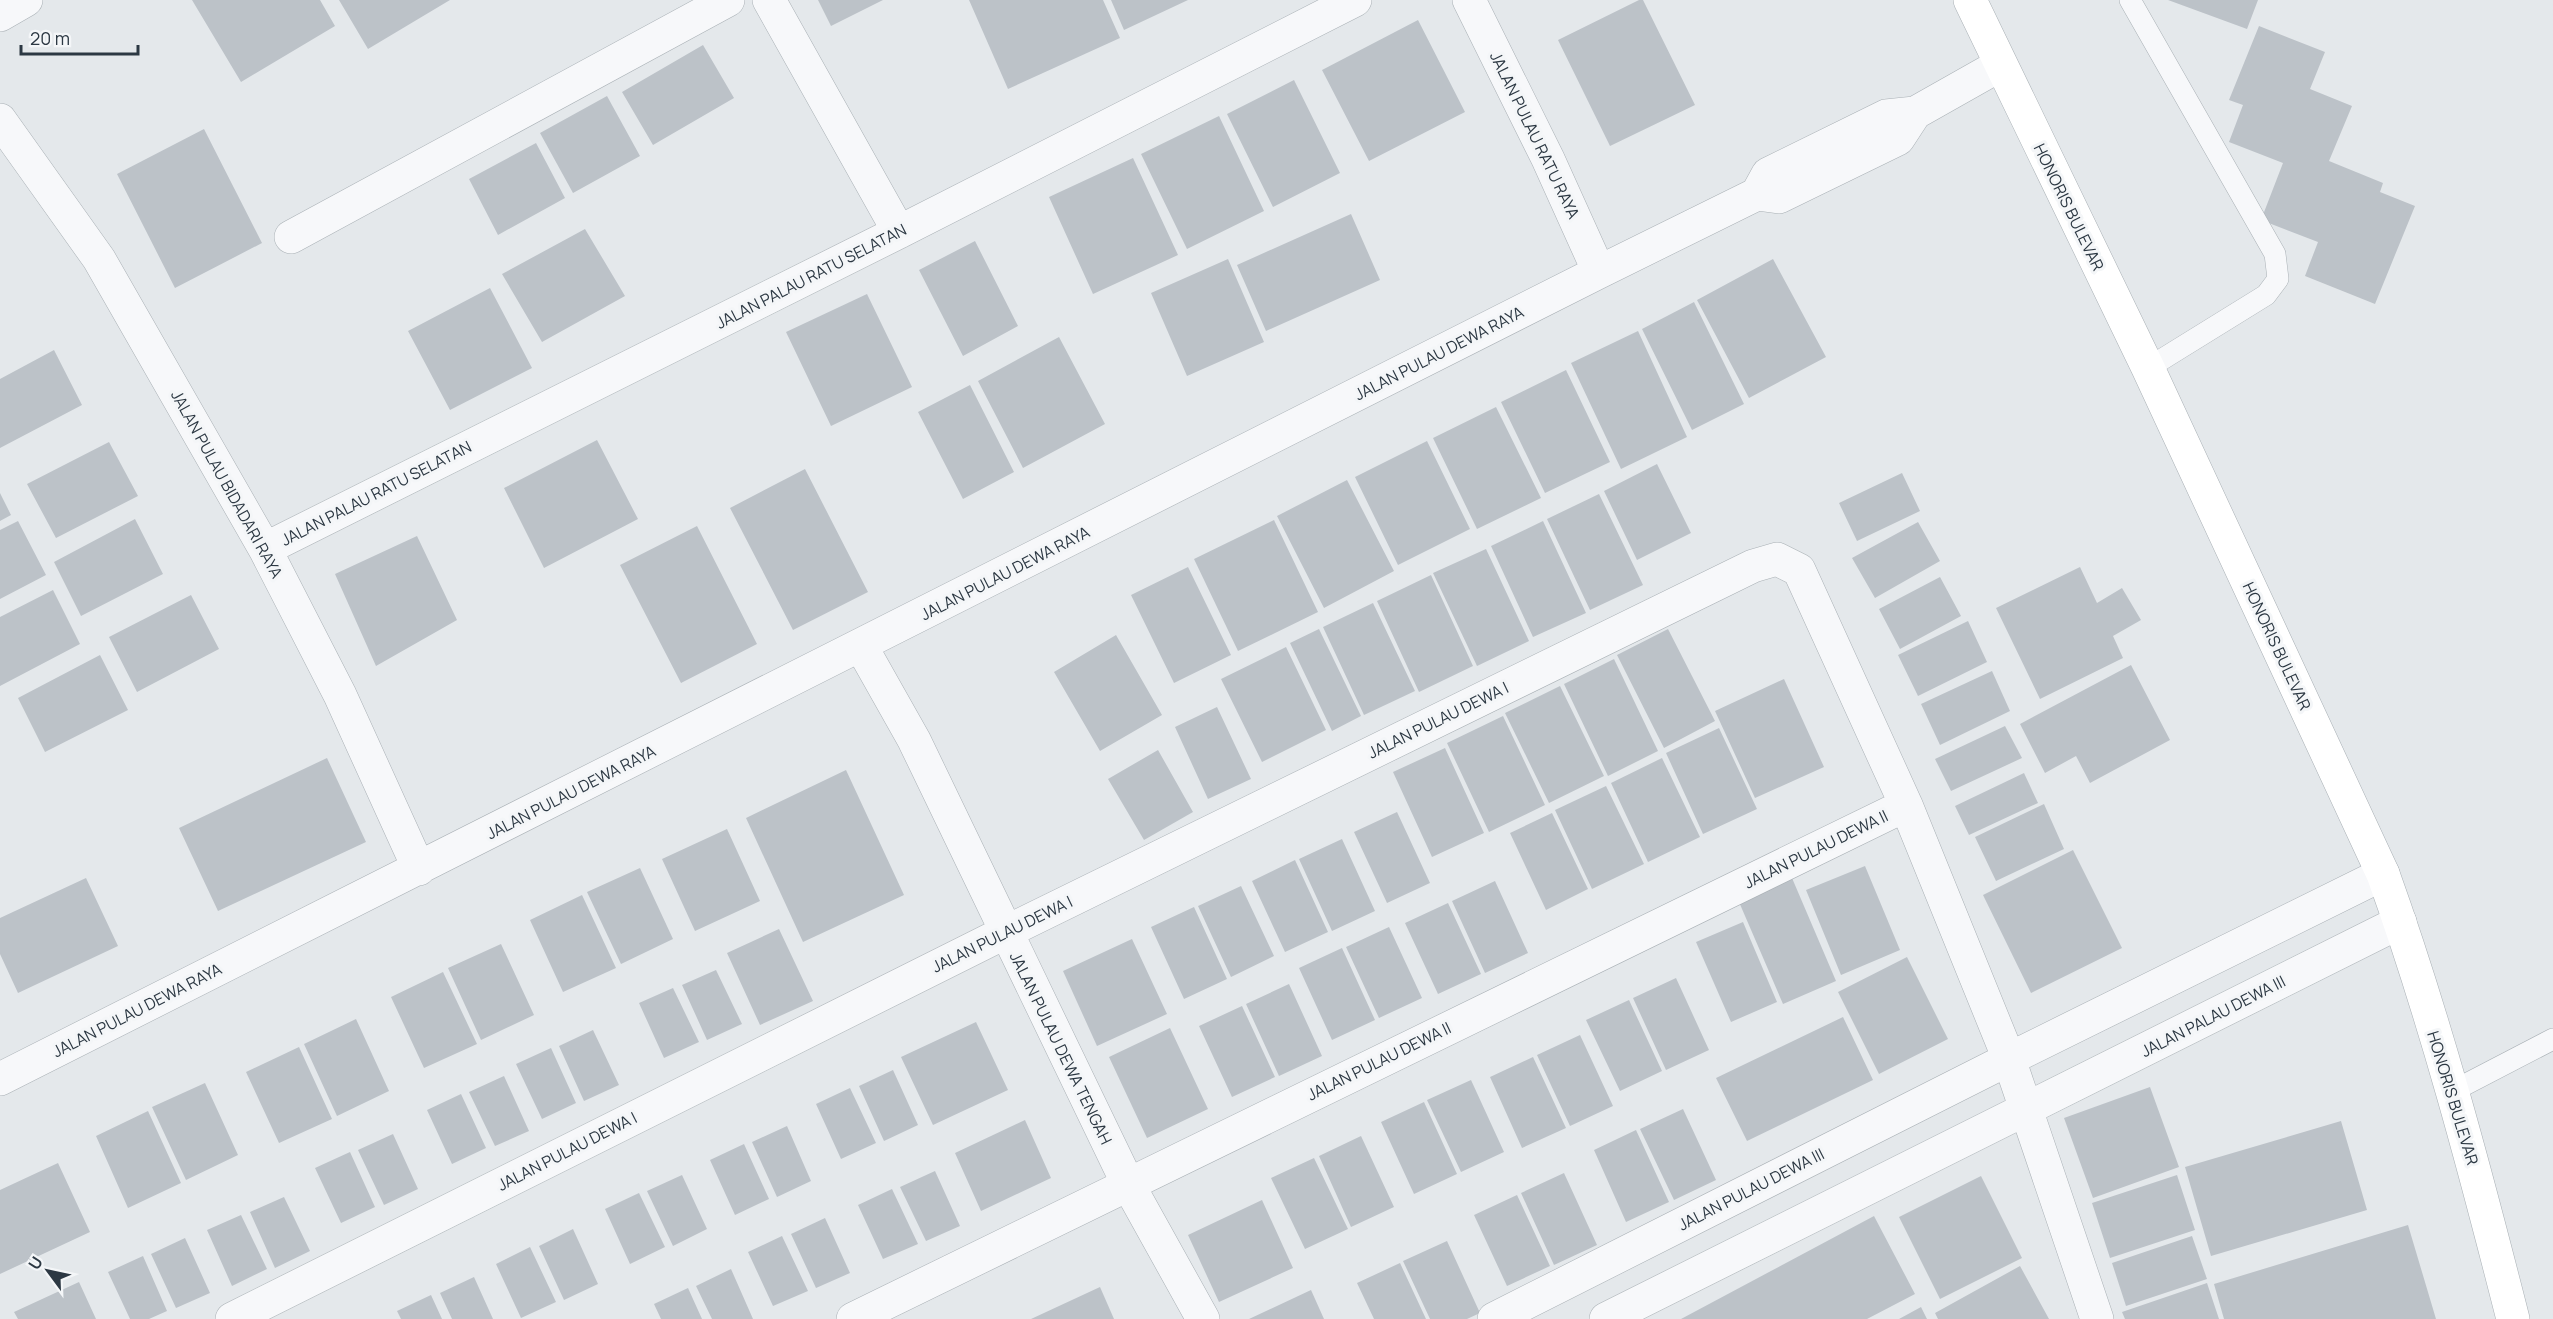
<svg xmlns="http://www.w3.org/2000/svg" width="2553" height="1319" font-family="Manrope,sans-serif">
	<style>
		.building { fill: #bcc2c8 }
		.lines { fill: none; stroke-linecap: round; stroke-linejoin: round }
		.lane-casing { stroke: #a9b0b5; stroke-width: 22 }
		.street-casing { stroke: #a9b0b5; stroke-width: 34 }
		.secondary-casing { stroke: #a9b0b5; stroke-width: 34 }
		.lane { stroke: #f7f8fa; stroke-width: 21 }
		.street { stroke: #f7f8fa; stroke-width: 33 }
		.secondary { stroke: #fff; stroke-width: 33 }
		.labels { text-anchor: middle; stroke-width: 6; stroke-linejoin: round; paint-order: stroke }
		.street-label { font-size: 16px; fill: #2c3843; stroke: #f4f6f8 }
	</style>
	<rect width="100%" height="100%" fill="#e4e8eb"/>
	<path class="building" d="M192,0H320L335,26L241,82Z
		M339,0H450L368,49Z
		M818,0H883L831,26Z
		M969,0H1103L1120,38L1008,89Z
		M1111,0H1188L1124,30Z
		M1639,0H1643L1695,105L1610,146L1558,40Z
		M2168,0H2258L2247,29Z
		M1418,20L1465,112L1369,161L1322,70Z
		M2259,26L2325,52L2310,89L2352,106L2329,161L2383,183L2380,192L2415,206L2375,304L2305,276L2318,242L2261,220L2283,163L2229,142L2243,105L2229,100Z
		M703,45L734,98L653,145L622,92Z
		M1294,80L1340,173L1273,207L1227,114Z
		M607,96L640,156L573,193L540,133Z
		M1219,116L1264,211L1187,249L1141,154Z
		M204,129L262,243L175,288L117,174Z
		M536,143L565,198L498,235L469,179Z
		M1133,158L1178,255L1093,294L1049,197Z
		M1351,214L1380,280L1266,331L1237,265Z
		M585,229L625,296L542,342L502,274Z
		M975,241L1018,326L963,356L919,270Z
		M1228,259L1264,342L1187,376L1151,293Z
		M1773,259L1826,357L1749,398L1697,300Z
		M490,288L532,368L450,410L408,331Z
		M867,294L912,387L831,426L786,332Z
		M1694,302L1744,404L1692,430L1642,329Z
		M1638,331L1687,437L1621,469L1571,363Z
		M1059,337L1105,424L1023,468L978,381Z
		M54,350L82,405L0,448V379Z
		M1566,370L1610,462L1545,493L1501,402Z
		M970,385L1014,472L963,499L918,412Z
		M1496,407L1541,498L1477,529L1433,438Z
		M597,440L638,519L544,568L504,488Z
		M1427,441L1470,529L1398,565L1355,477Z
		M109,442L138,496L56,538L27,484Z
		M1657,464L1691,533L1637,560L1604,491Z
		M805,469L868,592L793,630L730,508Z
		M1902,473L1920,511L1857,541L1839,503Z
		M1347,480L1394,571L1324,608L1277,516Z
		M0,493L11,515L0,521Z
		M1599,494L1643,585L1590,610L1547,519Z
		M135,519L163,574L81,616L54,562Z
		M1274,520L1318,612L1238,651L1194,559Z
		M18,521L46,575L0,599V530Z
		M1543,521L1586,613L1533,637L1491,546Z
		M1918,522L1940,561L1875,598L1852,558Z
		M697,526L757,644L681,683L620,565Z
		M417,536L457,620L376,666L335,574Z
		M1486,549L1529,641L1477,666L1433,573Z
		M1188,567L1231,655L1174,683L1131,595Z
		M2080,567L2097,603L2122,588L2141,620L2113,636L2123,658L2040,699L1996,608Z
		M1431,575L1473,666L1419,692L1377,601Z
		M1940,577L1961,616L1900,649L1879,609Z
		M53,590L80,644L0,686V617Z
		M191,595L219,649L137,692L109,637Z
		M1373,603L1415,691L1364,715L1323,627Z
		M1968,621L1987,662L1918,696L1898,655Z
		M1319,629L1361,716L1332,731L1290,643Z
		M1668,629L1715,721L1664,748L1617,655Z
		M1116,635L1162,715L1100,751L1054,672Z
		M1286,647L1326,730L1262,762L1221,679Z
		M100,655L128,710L45,752L18,698Z
		M1614,659L1658,751L1608,776L1564,684Z
		M2131,665L2170,740L2090,783L2076,756L2045,773L2020,724Z
		M1992,671L2010,711L1940,745L1921,704Z
		M1784,679L1824,767L1755,798L1715,711Z
		M1560,686L1604,776L1549,803L1505,713Z
		M1217,707L1251,779L1208,799L1175,727Z
		M1503,716L1545,805L1489,832L1447,743Z
		M2005,726L2022,758L1951,791L1935,759Z
		M1719,728L1757,809L1703,834L1666,753Z
		M1445,748L1484,833L1432,857L1393,772Z
		M1158,750L1193,812L1144,840L1108,779Z
		M327,758L366,842L218,911L179,828Z
		M1662,758L1700,837L1648,862L1611,783Z
		M846,770L904,895L803,942L746,818Z
		M2024,773L2038,803L1969,835L1955,806Z
		M1606,786L1644,864L1592,889L1555,810Z
		M2044,804L2064,849L1996,881L1975,837Z
		M1397,812L1430,883L1387,903L1354,832Z
		M1552,813L1588,889L1546,910L1510,833Z
		M727,829L760,901L695,931L662,859Z
		M1342,839L1375,911L1332,931L1299,859Z
		M2073,850L2122,948L2031,993L1983,895Z
		M1295,860L1328,932L1285,952L1252,881Z
		M1865,866L1900,950L1841,975L1806,890Z
		M640,868L673,939L621,964L587,892Z
		M86,878L118,946L18,993L0,954V918Z
		M1792,878L1836,981L1783,1004L1739,902Z
		M1495,881L1528,953L1485,973L1452,901Z
		M1241,886L1274,956L1231,977L1198,906Z
		M582,895L616,968L563,992L530,920Z
		M1448,903L1481,974L1438,994L1405,923Z
		M1194,907L1227,979L1184,999L1151,927Z
		M1743,922L1777,1002L1731,1022L1696,942Z
		M1389,927L1422,998L1379,1018L1346,947Z
		M779,929L813,1001L760,1025L727,953Z
		M1132,939L1167,1014L1097,1046L1063,971Z
		M501,944L534,1015L481,1040L448,968Z
		M1342,948L1375,1020L1332,1040L1299,968Z
		M1907,957L1948,1039L1879,1074L1838,992Z
		M716,970L742,1024L707,1040L682,985Z
		M443,972L477,1044L424,1068L391,997Z
		M1676,978L1709,1050L1666,1070L1633,998Z
		M1289,984L1322,1056L1279,1076L1246,1004Z
		M673,988L699,1042L664,1058L639,1003Z
		M1629,1000L1662,1071L1620,1091L1586,1020Z
		M1242,1006L1275,1077L1232,1097L1199,1026Z
		M1843,1017L1873,1080L1747,1141L1716,1078Z
		M356,1019L389,1091L337,1116L304,1044Z
		M976,1022L1008,1090L933,1125L901,1057Z
		M1170,1028L1208,1109L1147,1138L1109,1057Z
		M593,1030L619,1085L584,1101L559,1046Z
		M1580,1035L1613,1106L1570,1126L1537,1055Z
		M299,1047L332,1119L279,1143L246,1072Z
		M551,1048L576,1103L542,1119L516,1064Z
		M1533,1057L1566,1128L1522,1148L1490,1077Z
		M893,1070L918,1125L884,1141L859,1086Z
		M504,1076L529,1131L495,1146L469,1092Z
		M1471,1080L1504,1152L1461,1172L1427,1100Z
		M205,1083L238,1155L186,1180L152,1107Z
		M2150,1087L2179,1167L2093,1198L2064,1118Z
		M850,1088L876,1143L841,1159L816,1104Z
		M461,1094L486,1148L452,1164L427,1110Z
		M1424,1102L1457,1174L1414,1194L1381,1122Z
		M1683,1109L1716,1180L1674,1200L1640,1129Z
		M148,1111L181,1183L128,1208L96,1136Z
		M1025,1120L1051,1178L981,1211L955,1153Z
		M2341,1121L2367,1210L2211,1256L2185,1167Z
		M787,1126L811,1181L777,1197L752,1142Z
		M1636,1130L1669,1202L1626,1222L1594,1150Z
		M393,1134L418,1189L384,1205L358,1150Z
		M1361,1136L1394,1207L1351,1227L1319,1156Z
		M744,1144L769,1199L735,1215L710,1160Z
		M350,1152L375,1207L341,1223L315,1168Z
		M1314,1158L1348,1229L1305,1249L1271,1178Z
		M58,1163L90,1232L0,1274V1190Z
		M935,1171L960,1226L926,1241L900,1187Z
		M1564,1173L1597,1245L1554,1265L1521,1193Z
		M682,1175L707,1229L673,1246L647,1191Z
		M2177,1175L2195,1230L2110,1258L2092,1203Z
		M1981,1176L2022,1258L1940,1299L1899,1217Z
		M892,1189L918,1244L883,1259L858,1205Z
		M639,1193L665,1247L630,1264L605,1209Z
		M1517,1195L1550,1266L1507,1286L1474,1215Z
		M284,1197L310,1251L275,1268L250,1212Z
		M1262,1200L1293,1268L1219,1302L1188,1235Z
		M241,1215L267,1269L232,1286L207,1230Z
		M1874,1216L1915,1294L1867,1319H1681Z
		M825,1218L850,1273L816,1288L791,1234Z
		M2408,1225L2436,1319H2224L2214,1284Z
		M573,1229L598,1284L564,1300L539,1246Z
		M782,1236L808,1291L773,1306L748,1252Z
		M2192,1236L2207,1279L2126,1306L2112,1263Z
		M185,1238L210,1293L176,1308L151,1254Z
		M1447,1241L1480,1313L1467,1319H1430L1403,1261Z
		M530,1247L556,1302L521,1318L496,1264Z
		M143,1256L167,1311L149,1319H130L108,1272Z
		M1400,1263L1426,1319H1374L1357,1283Z
		M2020,1266L2049,1319H1938L1935,1313Z
		M731,1269L753,1319H712L696,1286Z
		M474,1277L493,1319H452L440,1293Z
		M79,1282L96,1319H18L14,1312Z
		M2207,1283L2219,1319H2125L2122,1312Z
		M1100,1287L1114,1319H1031Z
		M688,1288L702,1319H661L654,1304Z
		M1311,1290L1324,1319H1249Z
		M431,1295L442,1319H401L397,1311Z
		M1921,1307L1927,1319H1899Z"/>
	<g class="lines">
		<defs>
			<path id="lane" d="M2130,0L2275,254L2278,279L2266,295L2148,368
				M2451,1092L2553,1039"/>
			<path id="street" d="M769,0L899,232
				M1469,0L1548,159L1599,272
				M0,15L26,0
				M0,120L99,259L265,549L340,695L419,869
				M1757,194L1768,174L1886,116L1915,113
				M291,237L728,0
				M265,549L899,232L1355,0
				M861,646L914,740L1128,1184L1203,1319
				M0,1079L1599,272L1757,194L1779,197L1898,139L1915,113L2000,65
				M232,1319L1004,933L1753,566L1777,559L1799,570L1906,805L2009,1059L2097,1319
				M853,1319L1906,805
				M1494,1319L2009,1059L2383,874
				M1606,1319L2400,922"/>
			<path id="secondary" d="M1970,0L2148,368L2383,874C2435,1019 2475,1170 2513,1319"/>
		</defs>
		<use href="#lane" class="lane-casing"/>
		<use href="#street" class="street-casing"/>
		<use href="#secondary" class="secondary-casing"/>
		<use href="#lane" class="lane"/>
		<use href="#street" class="street"/>
		<use href="#secondary" class="secondary"/>
	</g>
	<g class="labels">
		<g class="street-label">
			<text transform="translate(1535 135) rotate(64)" y="6">JALAN PULAU RATU RAYA</text>
			<text transform="translate(2069 207) rotate(64)" y="6">HONORIS BULEVAR</text>
			<text transform="translate(811 276) rotate(-27)" y="6">JALAN PALAU RATU SELATAN</text>
			<text transform="translate(1439 353) rotate(-27)" y="6">JALAN PULAU DEWA RAYA</text>
			<text transform="translate(227 484) rotate(61)" y="6">JALAN PULAU BIDADARI RAYA</text>
			<text transform="translate(376 493) rotate(-27)" y="6">JALAN PALAU RATU SELATAN</text>
			<text transform="translate(1005 573) rotate(-27)" y="6">JALAN PULAU DEWA RAYA</text>
			<text transform="translate(2277 646) rotate(65)" y="6">HONORIS BULEVAR</text>
			<text transform="translate(1438 720) rotate(-26)" y="6">JALAN PULAU DEWA I</text>
			<text transform="translate(571 792) rotate(-27)" y="6">JALAN PULAU DEWA RAYA</text>
			<text transform="translate(1816 849) rotate(-26)" y="6">JALAN PULAU DEWA II</text>
			<text transform="translate(1002 934) rotate(-26)" y="6">JALAN PULAU DEWA I</text>
			<text transform="translate(137 1010) rotate(-27)" y="6">JALAN PULAU DEWA RAYA</text>
			<text transform="translate(2213 1016) rotate(-27)" y="6">JALAN PALAU DEWA III</text>
			<text transform="translate(1061 1048) rotate(64)" y="6">JALAN PULAU DEWA TENGAH</text>
			<text transform="translate(1379 1061) rotate(-26)" y="6">JALAN PULAU DEWA II</text>
			<text transform="translate(2453 1098) rotate(73)" y="6">HONORIS BULEVAR</text>
			<text transform="translate(567 1151) rotate(-27)" y="6">JALAN PULAU DEWA I</text>
			<text transform="translate(1751 1189) rotate(-27)" y="6">JALAN PULAU DEWA III</text>
		</g>
	</g>
	<g transform="translate(48 1271) rotate(303)" stroke="#f4f6f8" stroke-width="4.5" paint-order="stroke">
	<path d="M0-4.5L10 22L0 15L-10 22Z" fill="#2c3843"/>
	<text y="-9" font-size="16" font-weight="bold" text-anchor="middle" fill="#2c3843">U</text>
	</g>
	<path d="M21 45v9h117v-9" fill="none" stroke="#2c3843" stroke-width="3"/>
	<text x="30" y="45" font-size="18" fill="#2c3843" stroke="#f4f6f8" stroke-width="4.5" paint-order="stroke">20 m</text>
</svg>
